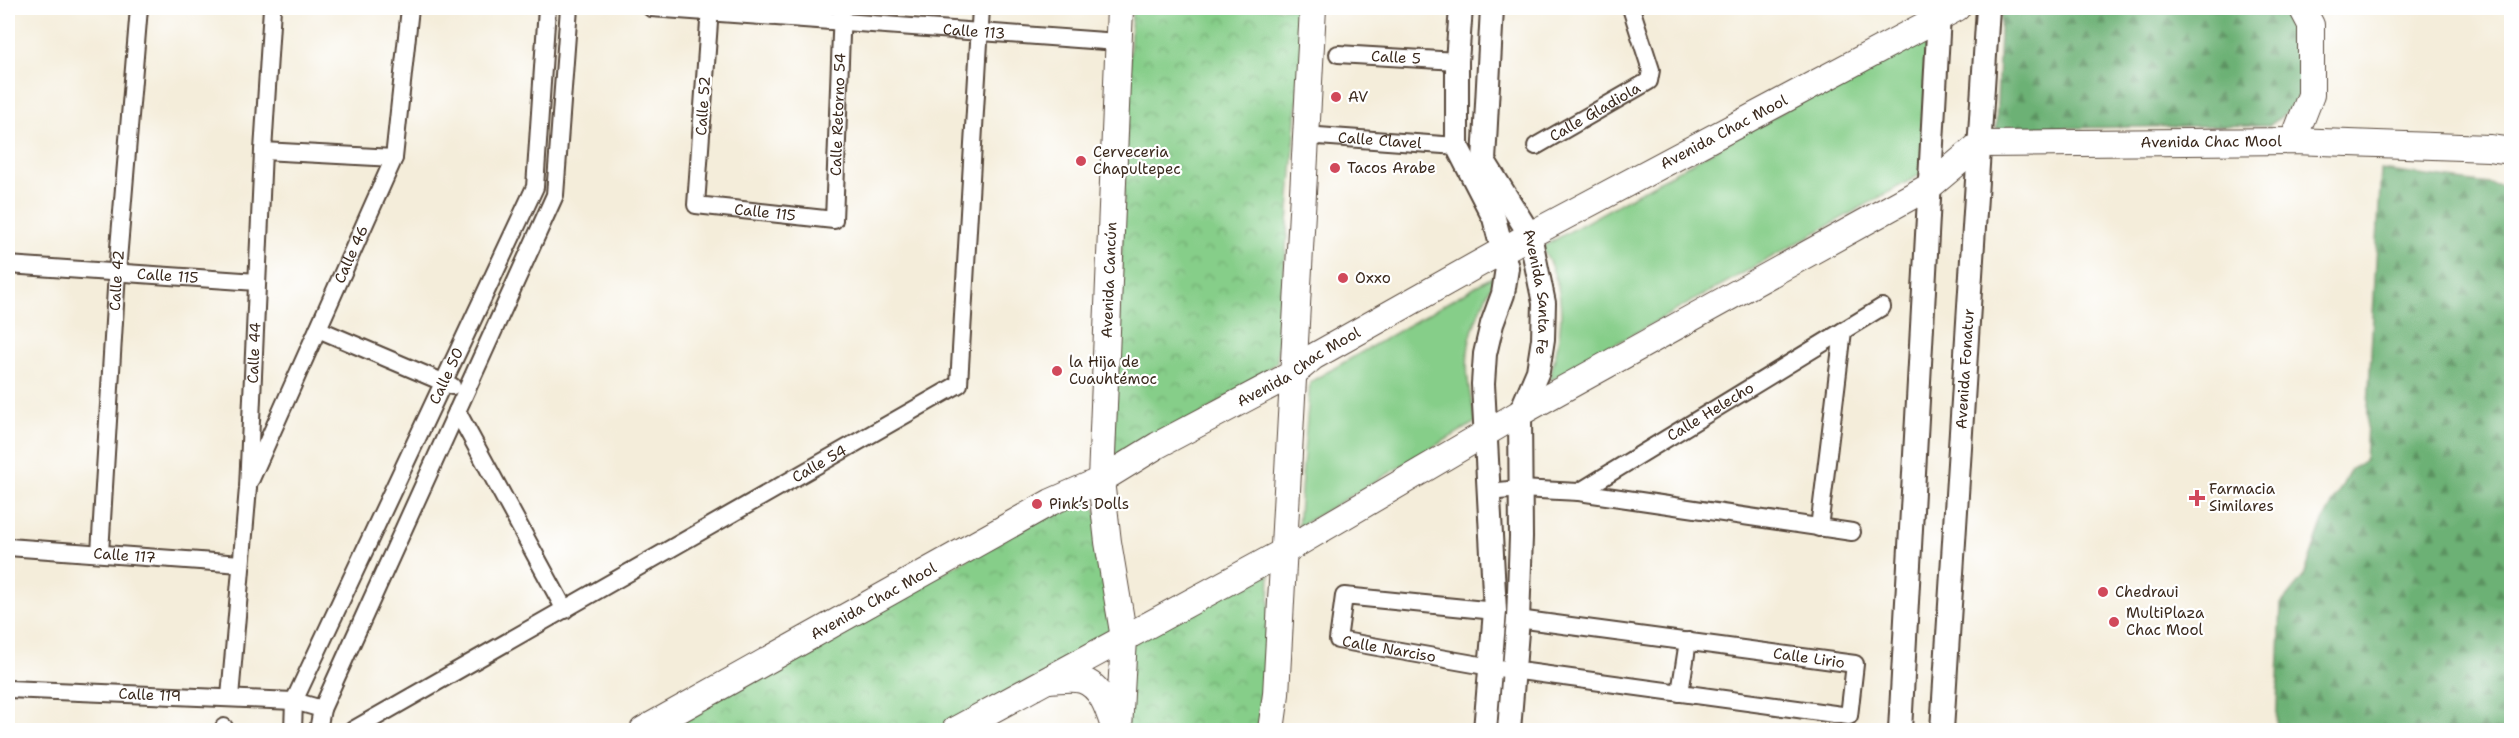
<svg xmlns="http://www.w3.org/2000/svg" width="2519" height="738" font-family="'Shantell Sans',sans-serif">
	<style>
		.grass { fill: #86ce89; stroke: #607c54; stroke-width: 1.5 }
		.forest { fill: url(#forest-firs); stroke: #546e4a; stroke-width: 1.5 }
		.park { fill: url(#park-crowns); stroke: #607c54; stroke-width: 1.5 }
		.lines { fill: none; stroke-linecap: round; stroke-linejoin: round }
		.street-casing { stroke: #57473a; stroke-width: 20 }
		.secondary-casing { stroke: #57473a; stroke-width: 26 }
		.primary-casing { stroke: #57473a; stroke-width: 28 }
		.street { stroke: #fff; stroke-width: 16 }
		.secondary { stroke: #fff; stroke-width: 22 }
		.primary { stroke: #fff; stroke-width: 26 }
		.poi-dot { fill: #d1495b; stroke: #fff; stroke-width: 2 }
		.labels { text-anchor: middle; stroke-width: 4.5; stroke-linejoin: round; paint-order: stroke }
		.street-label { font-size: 15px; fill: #3b2a1e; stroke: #fff }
		.poi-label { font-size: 15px; fill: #3b2a1e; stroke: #fff; text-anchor: start }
	</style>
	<defs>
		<pattern id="forest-firs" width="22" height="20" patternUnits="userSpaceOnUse" patternTransform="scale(1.5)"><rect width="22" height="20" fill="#6cb175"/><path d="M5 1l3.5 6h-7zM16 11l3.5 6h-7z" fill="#5a905f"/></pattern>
		<pattern id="park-crowns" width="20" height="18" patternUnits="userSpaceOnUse" patternTransform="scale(1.5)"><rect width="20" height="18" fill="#86ce89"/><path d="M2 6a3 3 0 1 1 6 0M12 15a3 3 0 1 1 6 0" fill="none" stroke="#6fa76f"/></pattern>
	</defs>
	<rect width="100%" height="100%" fill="#fff"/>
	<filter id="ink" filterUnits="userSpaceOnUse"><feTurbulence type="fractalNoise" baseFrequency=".0167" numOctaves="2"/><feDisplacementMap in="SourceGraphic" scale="12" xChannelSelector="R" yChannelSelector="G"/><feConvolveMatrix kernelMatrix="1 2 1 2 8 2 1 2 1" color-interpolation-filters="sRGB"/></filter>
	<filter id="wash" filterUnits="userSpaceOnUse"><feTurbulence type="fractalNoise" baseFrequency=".008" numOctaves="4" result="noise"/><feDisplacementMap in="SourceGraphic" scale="24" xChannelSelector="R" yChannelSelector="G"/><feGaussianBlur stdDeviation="1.35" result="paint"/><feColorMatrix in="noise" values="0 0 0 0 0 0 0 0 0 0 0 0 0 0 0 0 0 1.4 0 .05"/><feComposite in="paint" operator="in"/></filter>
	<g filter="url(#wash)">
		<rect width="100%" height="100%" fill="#f4edda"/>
		<path class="grass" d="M1917,36L1929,41L1923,173L1549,381C1563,329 1569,296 1542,247Z
			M1497,274C1467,335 1459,354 1476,422L1298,527L1310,382Z"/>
		<path class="forest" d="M2001,8H2283L2301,29C2302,75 2313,96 2270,125L1996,129Z
			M2381,170L2511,187V730H2276L2281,604L2304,576L2323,521L2351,469L2365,461Z"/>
		<path class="park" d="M1132,8H1305L1277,362L1158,445L1113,455Z
			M1089,493L1108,542L1116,635L945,730H653Z
			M1270,574L1265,730H1124L1132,642L1166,616Z"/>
	</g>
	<g filter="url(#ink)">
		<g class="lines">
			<defs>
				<g id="street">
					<path id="s1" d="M651,8L1118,42"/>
					<path id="s2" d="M710,8L696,205L834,220L842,8"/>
					<path id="s3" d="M1338,54L1457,61"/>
					<path id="s4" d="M1304,135L1457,146"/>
					<path id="s5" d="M1536,146L1649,81L1651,70L1631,8"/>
					<path d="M263,151L394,158"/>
					<path id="s6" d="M8,265L257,282"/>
					<path d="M318,329L452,386"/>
					<path d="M457,411L565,610"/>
					<path id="s7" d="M251,479L394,158L410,8"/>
					<path d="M1488,492L1520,489L1579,492L1852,532"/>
					<path id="s8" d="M1579,492L1882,307"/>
					<path d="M1819,528L1843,331"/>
					<path id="s9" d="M8,547L241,564"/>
					<path id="s10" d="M100,553L117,272L139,8"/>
					<path id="s11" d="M1495,611L1344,596L1338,640L1491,667L1849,716L1855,664L1518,619"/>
					<path id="s12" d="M8,689L294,701L322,709"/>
					<path d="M1680,693L1688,641"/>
					<path id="s13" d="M230,697L248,488L263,151L272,8"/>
					<path d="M224,730V727"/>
					<path id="s14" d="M293,730L294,701L535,187L547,8"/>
					<path d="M318,730L322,709L555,195L569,8"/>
					<path id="s15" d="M353,730L959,384L981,8"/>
				</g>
				<g id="secondary">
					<path d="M1461,8L1457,61V146L1494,218L1507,268L1503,294L1492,324L1485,354L1483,384L1495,611L1485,730"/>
					<path id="s16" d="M1492,8L1484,161L1530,235L1544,303L1543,339L1538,371L1520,413L1521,537L1518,619L1509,730"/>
					<path d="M1900,730L1939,15"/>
					<path id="s17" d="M1942,730L1988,8"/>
				</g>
				<g id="primary">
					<path d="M2293,141L2311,95V25L2302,8"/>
					<path d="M1048,680C1058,680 1072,677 1082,680C1103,687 1109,712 1115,730"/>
					<path id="s18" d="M643,730L1051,502L1101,480L1158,445L1294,373L1313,357L1530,235L1957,8"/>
					<path id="s19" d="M955,730L1283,552L1520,413L1930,186L1980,144L2293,141L2489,148L2512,151"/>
					<path id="s20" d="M1119,730L1124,638L1108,542L1101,480L1120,8"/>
					<path d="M1271,730L1276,694L1313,8"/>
				</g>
			</defs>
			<use href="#street" class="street-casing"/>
			<use href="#secondary" class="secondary-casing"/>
			<use href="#primary" class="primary-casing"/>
			<use href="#street" class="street"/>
			<use href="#secondary" class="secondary"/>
			<use href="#primary" class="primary"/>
		</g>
	</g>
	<g class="poi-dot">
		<circle cx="1336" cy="97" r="6"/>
		<circle cx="1081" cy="161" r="6"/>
		<circle cx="1335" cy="168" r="6"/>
		<circle cx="1343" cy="278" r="6"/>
		<circle cx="1057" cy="371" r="6"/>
		<path d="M2194 489h6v6h6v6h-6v6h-6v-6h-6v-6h6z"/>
		<circle cx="1037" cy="504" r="6"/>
		<circle cx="2103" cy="592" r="6"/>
		<circle cx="2114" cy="622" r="6"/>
	</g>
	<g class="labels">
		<g class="street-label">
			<text dy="5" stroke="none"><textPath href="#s1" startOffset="324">Calle 113</textPath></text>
			<text dy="5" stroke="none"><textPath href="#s3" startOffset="58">Calle 5</textPath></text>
			<text transform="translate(703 106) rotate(-86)" y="5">Calle 52</text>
			<text dy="5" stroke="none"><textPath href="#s5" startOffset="68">Calle Gladiola</textPath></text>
			<text dy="5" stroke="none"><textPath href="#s2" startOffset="442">Calle Retorno 54</textPath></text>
			<text dy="5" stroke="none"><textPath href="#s18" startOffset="1236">Avenida Chac Mool</textPath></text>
			<text dy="5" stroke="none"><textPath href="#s4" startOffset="76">Calle Clavel</textPath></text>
			<text dy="5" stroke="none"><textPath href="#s19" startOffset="1413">Avenida Chac Mool</textPath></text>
			<text dy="5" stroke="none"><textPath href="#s2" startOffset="267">Calle 115</textPath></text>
			<text dy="5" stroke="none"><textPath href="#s7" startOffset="246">Calle 46</textPath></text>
			<text dy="5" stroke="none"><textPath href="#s6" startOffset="160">Calle 115</textPath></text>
			<text dy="5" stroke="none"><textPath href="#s10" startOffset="273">Calle 42</textPath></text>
			<text dy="5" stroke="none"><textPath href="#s20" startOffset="452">Avenida Cancún</textPath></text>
			<text dy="5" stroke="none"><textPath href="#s16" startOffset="298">Avenida Santa Fe</textPath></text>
			<text dy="5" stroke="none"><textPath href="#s13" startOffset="345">Calle 44</textPath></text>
			<text dy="5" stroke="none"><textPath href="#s18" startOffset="750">Avenida Chac Mool</textPath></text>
			<text dy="5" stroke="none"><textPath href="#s17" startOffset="362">Avenida Fonatur</textPath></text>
			<text dy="5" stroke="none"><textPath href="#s14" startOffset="388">Calle 50</textPath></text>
			<text dy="5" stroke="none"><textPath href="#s8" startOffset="154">Calle Helecho</textPath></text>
			<text dy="5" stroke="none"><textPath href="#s15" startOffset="537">Calle 54</textPath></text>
			<text dy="5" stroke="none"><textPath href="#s9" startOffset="117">Calle 117</textPath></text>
			<text dy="5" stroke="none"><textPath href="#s18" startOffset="264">Avenida Chac Mool</textPath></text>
			<text dy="5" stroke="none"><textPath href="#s11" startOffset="248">Calle Narciso</textPath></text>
			<text transform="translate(1809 658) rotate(8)" y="5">Calle Lirio</text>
			<text dy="5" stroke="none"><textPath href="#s12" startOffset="142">Calle 119</textPath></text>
		</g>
		<g class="poi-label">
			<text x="1348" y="102">AV</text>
			<text x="1093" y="157">Cerveceria<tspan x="1093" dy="17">Chapultepec</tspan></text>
			<text x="1347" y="173">Tacos Arabe</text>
			<text x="1355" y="283">Oxxo</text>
			<text x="1069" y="367">la Hija de<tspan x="1069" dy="17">Cuauhtémoc</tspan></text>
			<text x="2209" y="494">Farmacia<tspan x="2209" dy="17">Similares</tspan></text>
			<text x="1049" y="509">Pink’s Dolls</text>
			<text x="2115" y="597">Chedraui</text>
			<text x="2126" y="618">MultiPlaza<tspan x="2126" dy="17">Chac Mool</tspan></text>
		</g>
	</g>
	<rect width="2519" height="738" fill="none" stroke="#fff" stroke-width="30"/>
</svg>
